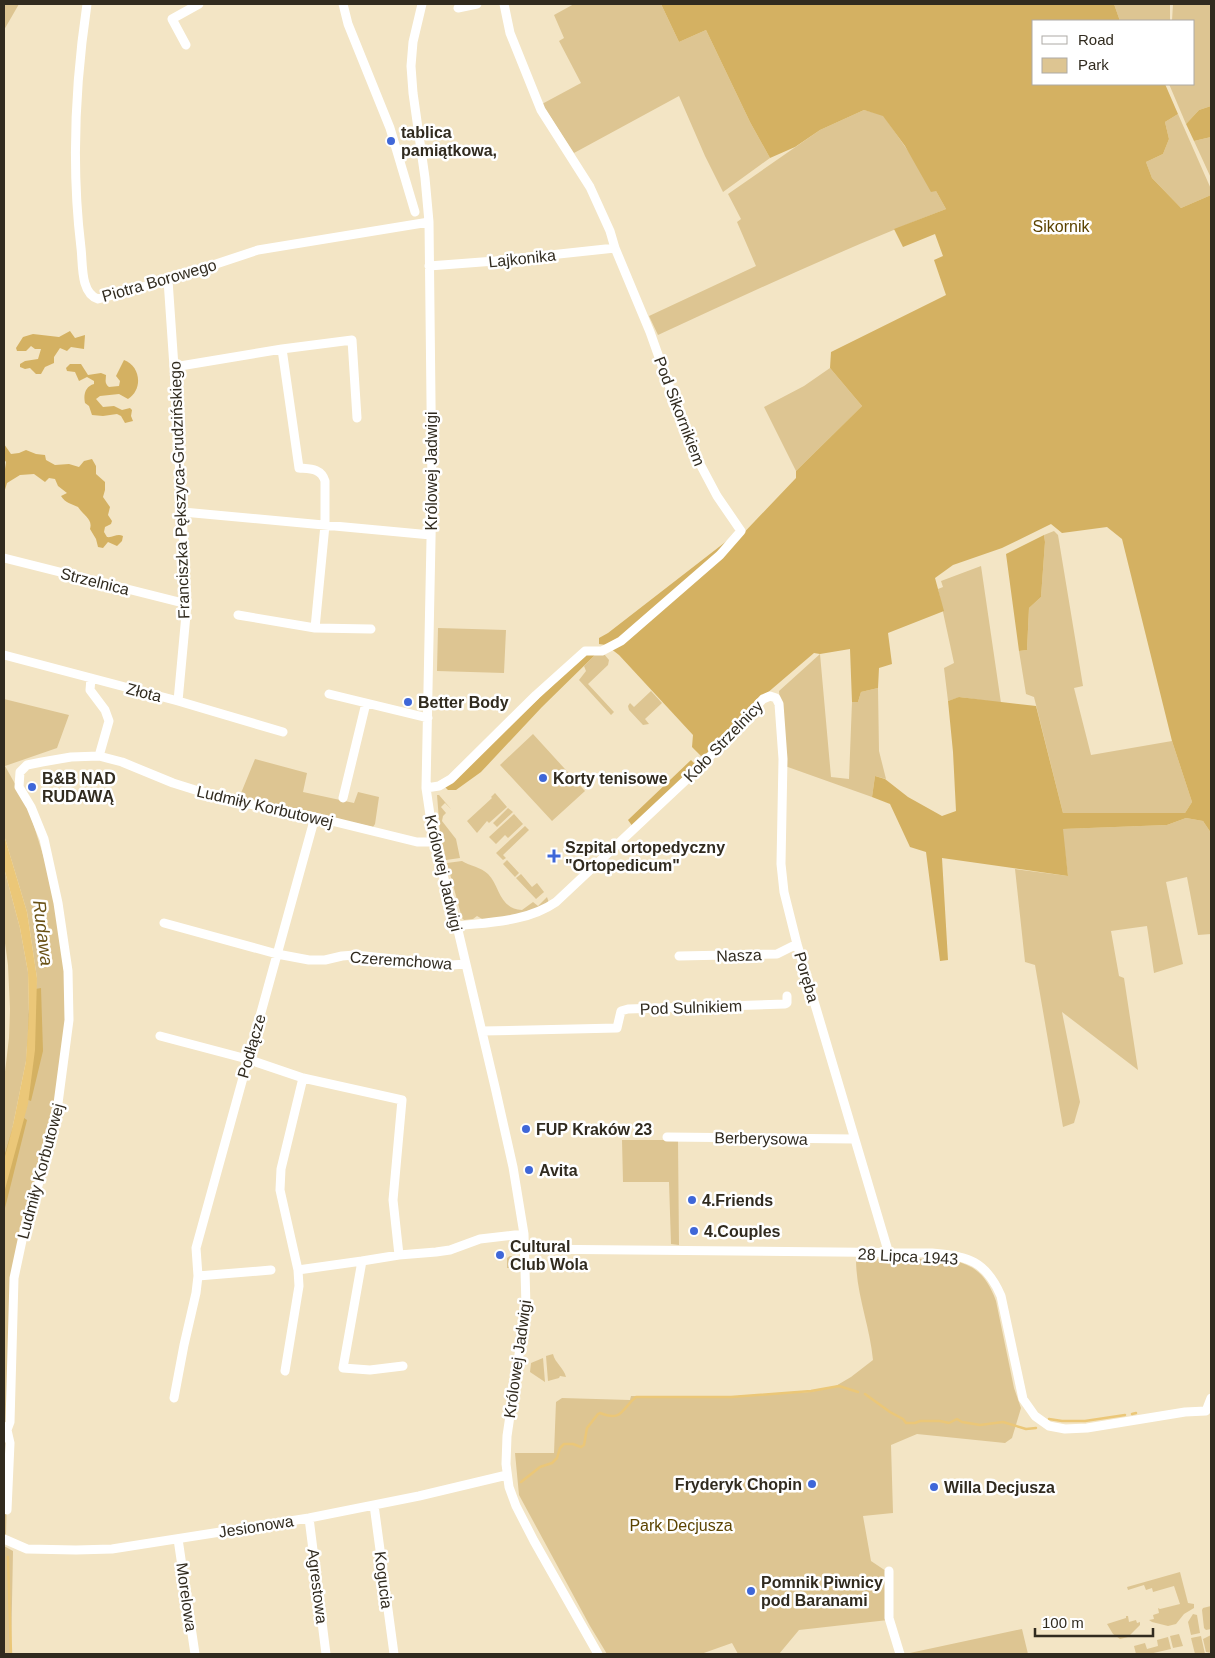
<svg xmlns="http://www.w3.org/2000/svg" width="1215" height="1658" font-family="Arial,sans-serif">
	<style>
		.green { fill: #ddc592 }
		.forest { fill: #d4b162 }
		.water { fill: #ebc778 }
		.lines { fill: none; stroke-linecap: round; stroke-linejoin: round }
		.stream { stroke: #ebc778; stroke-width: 2.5 }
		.minor { stroke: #fff; stroke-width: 9 }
		.poi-dot { fill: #3f67d8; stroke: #fff; stroke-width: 2 }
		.labels { text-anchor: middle; stroke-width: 5; stroke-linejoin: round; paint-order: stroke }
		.poi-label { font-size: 16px; font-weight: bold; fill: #312b1f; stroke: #fff; text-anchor: start }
		.park-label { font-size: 16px; fill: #5b4300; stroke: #fff }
		.street-label { font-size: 16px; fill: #312b1f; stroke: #fff }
		.water-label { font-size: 18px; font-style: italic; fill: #6a5216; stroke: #fff }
	</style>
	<rect width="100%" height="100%" fill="#f3e5c5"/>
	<path class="green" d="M4,4H19L4,30Z
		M574,4H661L679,42L706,30L750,122L770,158L723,192L705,156L679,96L574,153L542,104L581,83L559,41L564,38L554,15Z
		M1114,4H1170V21H1120Z
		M1173,4H1211V106L1199,110L1186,124L1169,84H1194V21H1172Z
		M864,110L883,115L936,191L946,209C848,247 753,291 658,335L649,316L756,266L737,222L741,219L728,194L820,130Z
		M1178,114L1211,189V195L1181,208L1152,178L1146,162L1163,154L1169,139L1165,122Z
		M1211,137V178L1194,141Z
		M830,368L862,406L796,471L764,407L804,386Z
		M1054,531L1058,535L1083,686L1074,688L1091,755L1172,741L1192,802L1185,813H1063L1034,697L1026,694L1019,651L1027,650L1029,608L1041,597L1045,542L1044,535Z
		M981,566L1001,703L960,697L948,701L944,668L954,663L938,589L943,587L941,581Z
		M438,628L506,630L504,673L437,671Z
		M604,654L609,660L608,665L588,684L614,712L611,715L579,680L586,671L584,666L595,655Z
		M820,654L831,777L849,779L852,702H858L861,692L878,688L879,751L886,779L875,776L872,797L785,766L779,691Z
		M651,691L662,703L645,719L649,724L643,725L629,710L628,706L630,703L634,707Z
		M4,699L69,715L57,748L5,766L28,807L49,874L60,935L69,1005L50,1136L12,1278L6,1535L4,1534V1193L15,1153L37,978L27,912L4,835Z
		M533,734L585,791L552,821L500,765Z
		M255,759L307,773L303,792L354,803L358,792L379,797L375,824L373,827L239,798Z
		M495,793L507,807L489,823L487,821L477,833L467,821L492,798L491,797Z
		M437,795H439L451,809L445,803L441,807L446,813L443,816L442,821L456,839L460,858L446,860L440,832Z
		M508,808L513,812L497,827L493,823Z
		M514,814L523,824L508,838L505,835L496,844L489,837Z
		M1186,818L1203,821L1211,833V934L1198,935L1187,877L1166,882L1183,964L1154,973L1147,926L1111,931L1119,976L1124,978L1138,1070L1062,1012L1080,1102L1074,1123L1063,1127L1035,965L1025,962L1015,869L1068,876L1062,829L1167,825Z
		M525,826L529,830L503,855L506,858L503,860L496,853Z
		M507,860L519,873L515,877L503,864Z
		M462,861C470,866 481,867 488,874C500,886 499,909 522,910L533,902L538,906L547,897L549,903L522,915L484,920L477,916L473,919L464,920L462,918L447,863Z
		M4,868L20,928L28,972L29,1015L26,1061L12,1130L4,1160V1080L9,1038L10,1009L8,965L4,936Z
		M521,874L532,887L537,883L544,892L536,899L516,878Z
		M622,1140H678L679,1245L671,1244L669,1182H623Z
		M510,1256H516V1268H507V1258Z
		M856,1259C876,1259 895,1259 915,1259C954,1259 981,1258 996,1301L1014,1388L1021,1408L1012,1438L1005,1443L917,1434L891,1445L893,1513L863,1516L871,1561L886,1571L888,1620L799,1630L779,1654H738L732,1643L701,1654H607L590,1626L519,1495L515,1453H554L556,1402L562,1398L630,1400L631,1396L720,1397L810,1392L834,1387L851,1377L873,1360C870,1326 856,1294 856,1259Z
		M553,1354C555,1363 564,1368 566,1377L560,1376L559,1378L548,1381L546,1356Z
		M543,1358L545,1382L530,1372L531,1363Z
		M4,1546L13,1551L11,1654H4Z
		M1180,1572L1188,1603L1194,1604V1608L1184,1614L1176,1624L1168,1626L1152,1622L1149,1620L1154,1619L1153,1615L1159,1613L1158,1608L1160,1609L1180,1604L1174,1586L1153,1592L1152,1588L1146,1590L1144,1585L1128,1590L1127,1587Z
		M1211,1606V1629L1206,1630L1204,1628L1202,1610L1203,1608Z
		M1193,1614L1197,1615L1200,1633L1191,1635L1188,1622Z
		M1126,1616H1128L1129,1622L1136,1620L1137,1623L1140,1622V1625L1128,1637L1120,1639L1113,1634L1107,1624L1126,1618Z
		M1022,1629L1028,1654H905Z
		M1179,1634L1183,1646L1173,1648L1170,1636Z
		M1211,1635V1653L1206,1652L1203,1639Z
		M1201,1636L1205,1654H1195L1191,1638Z
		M1168,1637L1171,1649L1149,1654H1136L1134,1646L1145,1643L1147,1649L1158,1646L1157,1640Z"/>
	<path class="forest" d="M661,4H1114L1120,21H1034V84H1165L1178,114L1165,122L1169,139L1163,154L1146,162L1152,178L1181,208L1211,195V833L1203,821L1186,818L1167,825L1063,829L1068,876L942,858L948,960L940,961L926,852L910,847L890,804L872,797L875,776L885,779L908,797L942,816L956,811L953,752L948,701L959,697L1036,706L1063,813H1185L1192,802L1172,741L1122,539L1107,527L1062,533L1051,524L1002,548L953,565L935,578L944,611L888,633L892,664L879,668L878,688L861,692L858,702H852L850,649L820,654L814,653L766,694L708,756L702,757L692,747L693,735L619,655L606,645L599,644V638L608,633L728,540L736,541L796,478V471L862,406L830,368L831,352L946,295L934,260L943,256L935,234L903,247L894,229L946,209L936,191L931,192L905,146L883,116L864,110L820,130L795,147L770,158L750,122L706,30L679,42Z
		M1211,106V137L1194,141L1186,124L1199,110Z
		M70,331L75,338L85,335L84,349L71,347L67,351L60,348L54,357V363L45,367L41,374H36L30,368L25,369L20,367V364L25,361L38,359L41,349H35L31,346L26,351H17L16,348L23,337L33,334L59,337Z
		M124,360C141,366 143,390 128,399L119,394L100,396L96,399L103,407L114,406L122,410L130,408L132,410L131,416L133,421L125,423L121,416L117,414L103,416L92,415L89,406L85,403C83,394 86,386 94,384V381L87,377L79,381L75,372L67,371L66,368L70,364H81L88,375L101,373L106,375C106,380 104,383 109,387L119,386L120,381L116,376Z
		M4,444L11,454L19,453L26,450L36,454L45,455L46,460L55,465L69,464L79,467L84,461L92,459L96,466V474L105,482V490L103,497L110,507L108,515L112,521L111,524L105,527L104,532L107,537C113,538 117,533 123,536L122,541L117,546L108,542L103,548L98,547L96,539L90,529C93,519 84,516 78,507C72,504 65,503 61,496L67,493L58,486L55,479L49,478L45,482L34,474L20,475L7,483L4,493V470L5,469L6,462L4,459Z
		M1044,535L1045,542L1041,597L1029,608L1027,650L1019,651L1006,554Z
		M586,654L595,655L542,707L481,772L456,790H448L445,787Z
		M691,760L695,764L693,772L633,827L628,820Z
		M41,988L43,1051L31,1101L23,1098L26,1070L30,990Z
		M17,1113L27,1120L4,1212V1157Z"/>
	<path class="water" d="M4,835L27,912L37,978L35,1050L28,1104L4,1193V1160L12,1130L26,1061L29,1015L28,972L20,928L4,868Z"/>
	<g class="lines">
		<path class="stream" d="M865,1394L890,1412L903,1419L906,1423H915L920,1421H940L949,1423L957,1419L962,1422L980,1425L1003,1422L1026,1429L1036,1428
			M1132,1414L1136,1413
			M1049,1419L1062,1421H1085L1125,1415
			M521,1482L540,1467L552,1463L557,1458L560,1448L564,1444H573L581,1447L584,1445L587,1428L598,1414L600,1413C623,1422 621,1409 636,1397H731L811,1391L839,1386L858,1392
			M8,1557L11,1654"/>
		<path class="minor" d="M87,4C75,85 71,166 81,248C83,263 80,293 98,299L168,280L258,250L429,222
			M343,4L348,24L390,128L415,212
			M422,4L413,42L411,66L413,93L425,178L429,222L432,490L426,788L434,842L457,926L495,1087L513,1167L524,1234L526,1307L507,1436L506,1464L509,1487L516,1506L534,1541L598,1654
			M458,8L477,4
			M186,45L172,19L199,4
			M429,266L495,261L615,248
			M168,280L174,367L187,604L178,701
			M282,349L299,468C310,469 321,468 325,481V525L315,628
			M174,367L282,349L352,340L357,418
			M183,512L431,535
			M4,558L187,604
			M238,615L315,628L371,629
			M4,655L178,701L283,732
			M91,678L90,690L105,710L109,721L99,756
			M329,694L428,718
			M426,788L439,786L451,779L536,695L585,651H602L621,641L720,555L741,531L717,496L691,447L650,332L615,248L610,231L590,187L541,110L510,33L504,4
			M343,798L366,703
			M164,923L277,954L309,960H325L342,956L355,955L452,965L466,964
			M457,926C490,922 527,922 556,902L702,765L763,699L770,696L776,698L779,704L783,759L781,864L784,892L797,944L889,1254
			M679,956L777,954L797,944
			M482,1031L617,1028L621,1011L628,1009L785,1004L787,1003V996
			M160,1036L247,1059L303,1078L402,1100L393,1200L399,1255
			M667,1137L854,1139
			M525,1249L932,1253C968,1256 986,1261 1001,1296L1023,1399L1035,1416L1049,1426L1065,1429L1087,1428L1185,1412L1206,1411
			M298,1270L362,1261
			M198,1276L271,1270
			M403,1366L370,1370L343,1368L362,1261L399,1255L436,1252L450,1250L480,1239L524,1234
			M285,1371L299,1286L298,1270L280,1190L281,1169L303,1078
			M174,1398L184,1345L196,1293L198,1276L196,1248L315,817
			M1206,1411L1211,1398
			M374,1505L394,1654
			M7,1510L10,1443L7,1430L10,1422L14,1278L24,1231L45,1163L57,1111L69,1020L68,971L58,903L44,839L31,807L19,787L20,772L27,765L42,762L71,757L99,756L122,762L173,783L224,799L315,817L417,842H434
			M309,1518L326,1654
			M4,1539L27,1549L76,1550L112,1549L309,1518L419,1496L507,1475
			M178,1539L195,1654
			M889,1571V1618L900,1654"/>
	</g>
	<g class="poi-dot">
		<circle cx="391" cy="141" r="5"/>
		<circle cx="408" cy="702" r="5"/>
		<circle cx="543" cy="778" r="5"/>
		<circle cx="32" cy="787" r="5"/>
		<path d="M551.5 848.5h5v5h5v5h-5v5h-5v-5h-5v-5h5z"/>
		<circle cx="526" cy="1129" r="5"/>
		<circle cx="529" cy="1170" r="5"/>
		<circle cx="692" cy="1200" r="5"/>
		<circle cx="694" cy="1231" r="5"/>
		<circle cx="500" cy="1255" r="5"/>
		<circle cx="812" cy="1484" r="5"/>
		<circle cx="934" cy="1487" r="5"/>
		<circle cx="751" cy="1591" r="5"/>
	</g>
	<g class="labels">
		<g class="poi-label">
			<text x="401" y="138">tablica<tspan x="401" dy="18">pamiątkowa,</tspan></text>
			<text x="418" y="708">Better Body</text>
			<text x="42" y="784">B&amp;B NAD<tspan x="42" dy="18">RUDAWĄ</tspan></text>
			<text x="553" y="784">Korty tenisowe</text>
			<text x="565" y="853">Szpital ortopedyczny<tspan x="565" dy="18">"Ortopedicum"</tspan></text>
			<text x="536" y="1135">FUP Kraków 23</text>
			<text x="539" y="1176">Avita</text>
			<text x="702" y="1206">4.Friends</text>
			<text x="704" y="1237">4.Couples</text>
			<text x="510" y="1252">Cultural<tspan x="510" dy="18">Club Wola</tspan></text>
			<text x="802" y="1490" text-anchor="end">Fryderyk Chopin</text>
			<text x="944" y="1493">Willa Decjusza</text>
			<text x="761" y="1588">Pomnik Piwnicy<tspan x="761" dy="18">pod Baranami</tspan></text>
		</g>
		<g class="park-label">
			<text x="1061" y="232">Sikornik</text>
			<text x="681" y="1531">Park Decjusza</text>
		</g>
		<g class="street-label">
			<text transform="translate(522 258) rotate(-6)" y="6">Lajkonika</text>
			<text transform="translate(159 280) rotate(-16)" y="6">Piotra Borowego</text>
			<text transform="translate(680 411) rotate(69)" y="6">Pod Sikornikiem</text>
			<text transform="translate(431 471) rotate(-90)" y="6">Królowej Jadwigi</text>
			<text transform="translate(179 490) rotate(-92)" y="6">Franciszka Pększyca-Grudzińskiego</text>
			<text transform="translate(95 581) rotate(14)" y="6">Strzelnica</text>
			<text transform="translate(144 692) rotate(14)" y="6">Złota</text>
			<text transform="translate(723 741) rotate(-46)" y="6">Koło Strzelnicy</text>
			<text transform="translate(265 806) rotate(13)" y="6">Ludmiły Korbutowej</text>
			<text transform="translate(444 873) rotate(77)" y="6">Królowej Jadwigi</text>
			<text transform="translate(739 955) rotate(-2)" y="6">Nasza</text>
			<text transform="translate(401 960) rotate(4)" y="6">Czeremchowa</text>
			<text transform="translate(807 977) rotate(74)" y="6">Poręba</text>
			<text transform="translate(691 1007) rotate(-2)" y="6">Pod Sulnikiem</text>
			<text transform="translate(251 1046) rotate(-74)" y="6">Podłącze</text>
			<text transform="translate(761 1138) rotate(1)" y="6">Berberysowa</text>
			<text transform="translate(40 1171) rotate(-75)" y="6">Ludmiły Korbutowej</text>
			<text transform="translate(908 1256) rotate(3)" y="6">28 Lipca 1943</text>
			<text transform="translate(517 1359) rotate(-82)" y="6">Królowej Jadwigi</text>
			<text transform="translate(256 1526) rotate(-9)" y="6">Jesionowa</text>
			<text transform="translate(384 1580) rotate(83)" y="6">Kogucia</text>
			<text transform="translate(318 1586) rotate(83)" y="6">Agrestowa</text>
			<text transform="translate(187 1597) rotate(82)" y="6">Morelowa</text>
		</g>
		<g class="water-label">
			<text transform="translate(43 933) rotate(83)" y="6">Rudawa</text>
		</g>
	</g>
	<rect width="1215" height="1658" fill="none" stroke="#312b1f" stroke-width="10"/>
	<rect x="1032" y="20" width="162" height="65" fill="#ffffff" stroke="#adaaa5"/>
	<rect x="1042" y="36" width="25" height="8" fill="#ffffff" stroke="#adaaa5"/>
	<text x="1078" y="45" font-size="15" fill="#312b1f">Road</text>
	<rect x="1042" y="58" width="25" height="15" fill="#ddc592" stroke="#adaaa5"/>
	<text x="1078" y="70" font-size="15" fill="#312b1f">Park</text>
	<path d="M1035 1628v8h118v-8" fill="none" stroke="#312b1f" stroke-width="2.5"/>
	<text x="1042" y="1628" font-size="15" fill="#312b1f" stroke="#ffffff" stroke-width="4" paint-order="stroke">100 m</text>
</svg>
